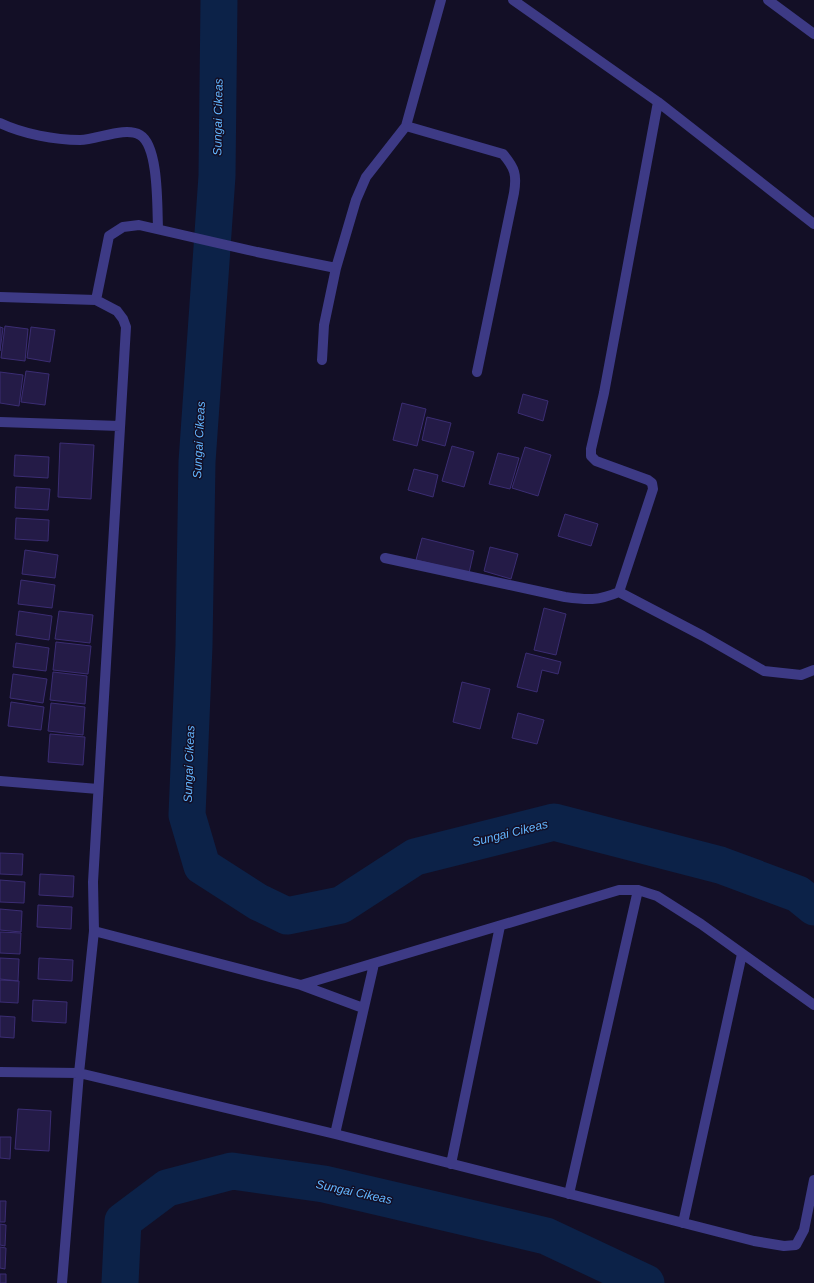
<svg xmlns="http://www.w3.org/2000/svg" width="814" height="1283" font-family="Helvetica,sans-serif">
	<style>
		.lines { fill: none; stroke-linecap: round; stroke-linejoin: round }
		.river { stroke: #0c2248; stroke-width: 37 }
		.building { fill: #241b47; stroke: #3b2d73 }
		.minor { stroke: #3d3a85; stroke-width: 10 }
		.labels { text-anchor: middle; stroke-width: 3; stroke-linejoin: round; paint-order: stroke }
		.water-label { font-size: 12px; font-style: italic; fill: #62b6ff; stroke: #130f26 }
	</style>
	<rect width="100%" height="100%" fill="#130f26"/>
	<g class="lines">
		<path class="river" d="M219,0L217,176L197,462L194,646L187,815L202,866L258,902L287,916L341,905L415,857L554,822L720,865L798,894L814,907
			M120,1283L123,1221L167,1188L232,1171L324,1184L546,1236L646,1283"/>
	</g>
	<path class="building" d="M5,326L28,329L25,361L1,358Z
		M0,327L3,328L0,351Z
		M31,327L55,330L50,362L27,358Z
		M26,371L49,374L45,405L21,402Z
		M0,372L23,375L19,406L0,403Z
		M523,394L548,401L543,421L518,413Z
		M402,403L426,409L417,446L393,440Z
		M427,417L451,423L445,446L422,440Z
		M60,443L94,445L91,499L58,497Z
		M452,446L474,452L464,487L442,481Z
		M525,447L551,455L538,496L512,488Z
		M498,453L519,458L510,489L489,484Z
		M15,455L49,457L48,478L14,476Z
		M414,469L438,475L433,497L408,490Z
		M16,487L50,489L48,510L15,508Z
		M565,514L598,524L591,546L558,536Z
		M16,518L49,520L48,541L15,539Z
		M422,538L474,551L469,573L416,560Z
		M490,547L518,554L511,579L484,571Z
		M25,550L58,555L55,578L22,574Z
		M21,580L55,585L52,608L18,604Z
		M544,608L566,614L556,655L534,650Z
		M19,611L52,616L49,640L16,635Z
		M59,611L93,615L90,643L55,639Z
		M56,642L91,646L88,674L53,670Z
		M16,643L49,648L46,671L13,667Z
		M526,653L561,662L558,674L542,670L537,692L517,687Z
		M53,672L87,676L85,704L50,700Z
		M13,674L47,679L43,703L10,698Z
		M462,682L490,689L480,729L453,722Z
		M11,702L44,707L41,730L8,726Z
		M51,703L85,707L83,735L48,731Z
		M518,713L544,720L537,744L512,738Z
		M50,734L85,737L83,765L48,762Z
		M0,853L23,854L22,875L0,874Z
		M40,874L74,876L73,897L39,895Z
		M0,880L25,882L24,903L0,902Z
		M38,905L72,907L71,929L37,927Z
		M0,909L22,911L21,932L0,930Z
		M0,932L21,933L20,954L0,953Z
		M0,958L19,959L18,981L0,979Z
		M39,958L73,960L72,981L38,979Z
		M0,980L19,981L18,1003L0,1002Z
		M33,1000L67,1002L66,1023L32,1021Z
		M0,1016L15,1017L14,1038L0,1037Z
		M18,1109L51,1111L49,1151L15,1149Z
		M0,1137H11L10,1159L0,1158Z
		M0,1201H6L5,1222H0Z
		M0,1224L6,1225L5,1246L0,1245Z
		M0,1247L6,1248L5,1269L0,1268Z
		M0,1274H6V1283H0Z"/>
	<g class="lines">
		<path class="minor" d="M513,0L658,102L814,224
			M768,0L814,34
			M0,123C23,134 55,140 80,140C97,140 125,126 140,135C159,146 157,208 158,228
			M406,126L503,154C515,168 517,175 514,193L477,372
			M0,297L96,300L117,311L123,319L126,327L93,882L94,931L79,1073L62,1283
			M96,300L109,236L123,227L139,225L257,252L336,268
			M322,360L324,325L336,268L356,200L366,177L406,126L441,0
			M0,422L120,426
			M385,558L565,597C587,600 598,601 619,592L703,636L764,671L801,675L814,670
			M619,592L653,489L652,483L648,480L596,461L591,456V449L604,393L658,102
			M0,781L98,789
			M94,931L301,985L619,890H638L657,896L701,924L814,1005
			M301,985L363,1008
			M0,1072L79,1073L335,1134L754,1241L784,1246L796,1245L804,1230L814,1180
			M335,1134L374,964
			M451,1164L500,926
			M569,1194L638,890
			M683,1223L742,954"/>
	</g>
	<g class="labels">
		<g class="water-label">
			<text transform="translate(218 117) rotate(-89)" y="4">Sungai Cikeas</text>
			<text transform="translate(199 440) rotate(-87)" y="4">Sungai Cikeas</text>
			<text transform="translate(189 764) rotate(-88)" y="4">Sungai Cikeas</text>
			<text transform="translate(510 833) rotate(-14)" y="4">Sungai Cikeas</text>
			<text transform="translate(354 1192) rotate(12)" y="4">Sungai Cikeas</text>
		</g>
	</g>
</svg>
